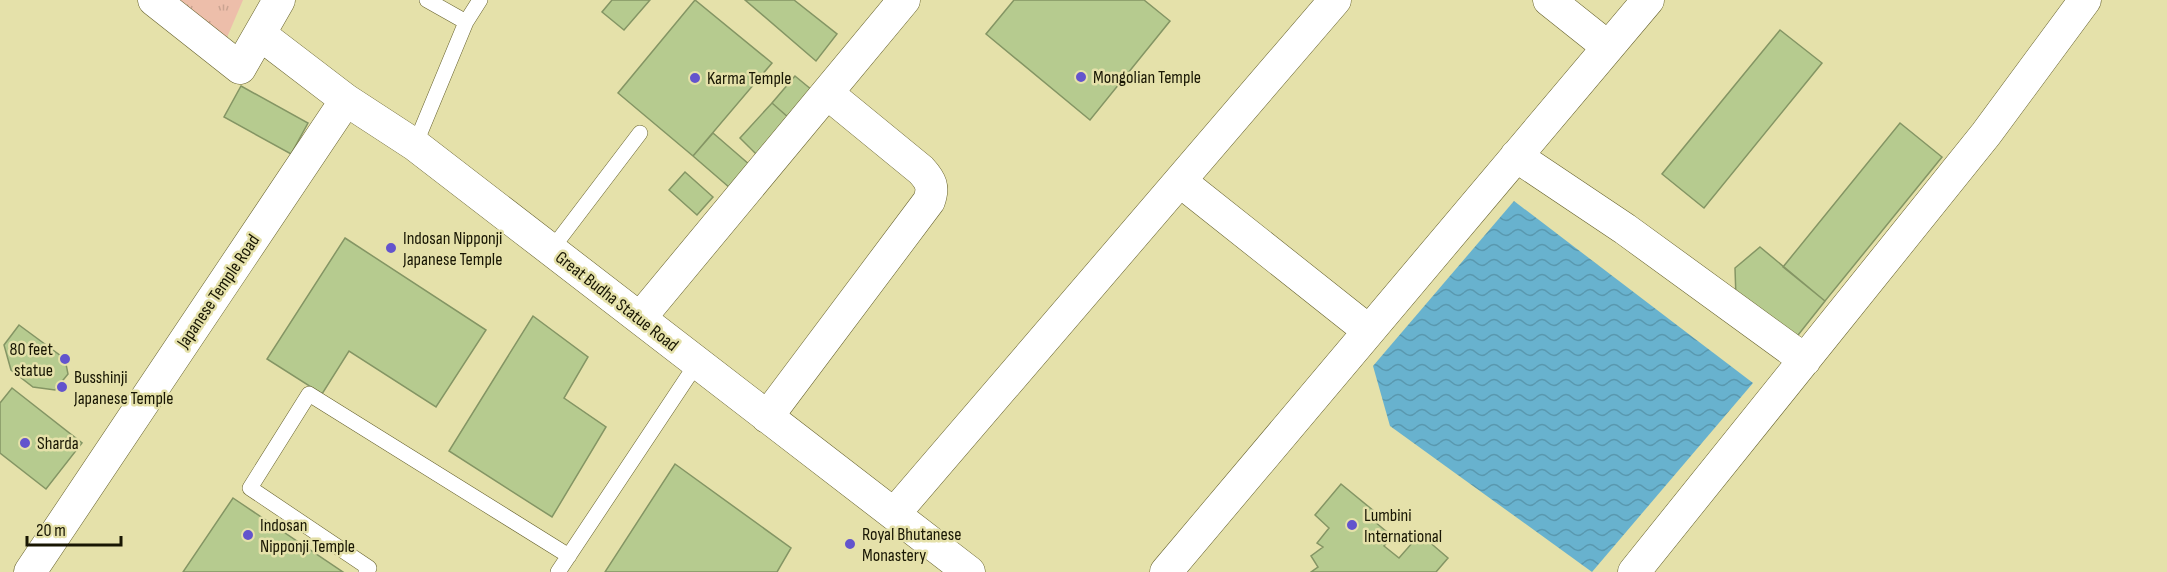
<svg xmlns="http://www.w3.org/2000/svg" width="2167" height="572" font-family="'Sofia Sans Condensed',sans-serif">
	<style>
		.park { fill: url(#park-tufts) }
		.water { fill: url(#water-waves) }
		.building { fill: #b6cb8f; stroke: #849564; stroke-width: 1.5 }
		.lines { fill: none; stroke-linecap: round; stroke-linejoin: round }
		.lane-casing { stroke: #66612d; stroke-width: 16 }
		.street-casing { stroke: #66612d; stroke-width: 33 }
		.lane { stroke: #fff; stroke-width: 15 }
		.street { stroke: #fff; stroke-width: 32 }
		.poi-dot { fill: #6354cd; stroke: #e5e1aa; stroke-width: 2 }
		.labels { text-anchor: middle; stroke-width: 5; stroke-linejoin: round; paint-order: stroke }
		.poi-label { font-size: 18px; fill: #181603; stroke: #e5e1aa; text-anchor: start }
		.street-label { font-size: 18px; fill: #181603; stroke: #e5e1aa }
	</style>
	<defs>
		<pattern id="park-tufts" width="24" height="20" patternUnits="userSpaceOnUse" patternTransform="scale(1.5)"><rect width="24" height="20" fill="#edbeaa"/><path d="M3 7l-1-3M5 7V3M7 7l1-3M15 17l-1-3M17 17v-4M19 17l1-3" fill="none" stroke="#caa391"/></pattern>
		<pattern id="water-waves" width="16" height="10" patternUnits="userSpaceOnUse" patternTransform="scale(1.5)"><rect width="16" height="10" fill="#68b2ce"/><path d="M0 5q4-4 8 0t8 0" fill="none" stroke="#5998af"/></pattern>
	</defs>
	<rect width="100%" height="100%" fill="#e5e1aa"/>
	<path class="park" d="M173,0H243L225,42Z"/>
	<path class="water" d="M1514,201L1753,383L1592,572L1390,426L1373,366Z"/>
	<path class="building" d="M612,0H650L624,30L602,12Z
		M695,0L772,63L693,156L618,93Z
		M745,0H794L837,34L816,61Z
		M1014,0H1144L1170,21L1090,120L986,34Z
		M1780,30L1822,63L1704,208L1662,174Z
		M795,76L812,90L789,118L772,103Z
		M241,86L308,123L291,154L224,117Z
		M772,103L789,118L757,155L740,138Z
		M1900,123L1942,157L1825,301L1783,267Z
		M713,133L750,165L730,188L693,156Z
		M685,172L713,197L697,215L669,190Z
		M345,238L486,330L436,407L349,351L322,394L267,359Z
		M1760,247L1825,301L1791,344L1736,299L1735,268Z
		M533,316L588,357L564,398L606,427L552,517L449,451Z
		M19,325L65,359L68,374L55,390L33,387L11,370L4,345Z
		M12,388L82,443L46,489L0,453V403Z
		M675,464L791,548L777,572H605Z
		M1341,484L1380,516L1375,522L1392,536L1384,546L1399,558L1420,534L1448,558L1436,572H1311L1318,567L1311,556L1323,547L1317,543L1329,528L1315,515Z
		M233,498L343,572H183Z"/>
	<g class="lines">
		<defs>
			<path id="lane" d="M427,0L466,22
				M415,145L466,22L480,0
				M551,250L640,133
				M366,572L369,568L250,488L309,394L569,556
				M558,572L697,363"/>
			<path id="street" d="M154,0L240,68L279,0
				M1549,0L1608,47
				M261,35L346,100L415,145L969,572
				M1516,156L1625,229L1805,360
				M1180,181L1369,331
				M640,318L904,0
				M767,417L929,201C934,187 931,181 921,170L827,93
				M894,514L1335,0
				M30,572L346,100
				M1166,572L1648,0
				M1634,572L1986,134L2085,0"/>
		</defs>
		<use href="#lane" class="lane-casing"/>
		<use href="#street" class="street-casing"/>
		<use href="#lane" class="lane"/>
		<use href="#street" class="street"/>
	</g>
	<g class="poi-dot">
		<circle cx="1081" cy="77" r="6"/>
		<circle cx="695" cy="78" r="6"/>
		<circle cx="391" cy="248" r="6"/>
		<circle cx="65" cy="359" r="6"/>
		<circle cx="62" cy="387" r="6"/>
		<circle cx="25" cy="443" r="6"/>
		<circle cx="1352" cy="525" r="6"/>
		<circle cx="248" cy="535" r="6"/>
		<circle cx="850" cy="544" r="6"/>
	</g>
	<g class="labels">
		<g class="poi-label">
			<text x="1093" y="83">Mongolian Temple</text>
			<text x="707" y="84">Karma Temple</text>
			<text x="403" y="244">Indosan Nipponji<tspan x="403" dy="21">Japanese Temple</tspan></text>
			<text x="53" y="355" text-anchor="end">80 feet<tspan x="53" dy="21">statue</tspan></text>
			<text x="74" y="383">Busshinji<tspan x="74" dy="21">Japanese Temple</tspan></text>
			<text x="37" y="449">Sharda</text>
			<text x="1364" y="521">Lumbini<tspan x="1364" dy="21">International</tspan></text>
			<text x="260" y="531">Indosan<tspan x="260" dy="21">Nipponji Temple</tspan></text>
			<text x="862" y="540">Royal Bhutanese<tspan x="862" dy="21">Monastery</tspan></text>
		</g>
		<g class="street-label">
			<text transform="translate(218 291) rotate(-56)" y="6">Japanese Temple Road</text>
			<text transform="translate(617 301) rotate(38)" y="6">Great Budha Statue Road</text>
		</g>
	</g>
	<path d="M27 536v9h94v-9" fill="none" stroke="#181603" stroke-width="3"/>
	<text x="36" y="536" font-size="18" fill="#181603" stroke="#e5e1aa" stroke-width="4.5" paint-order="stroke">20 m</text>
</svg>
